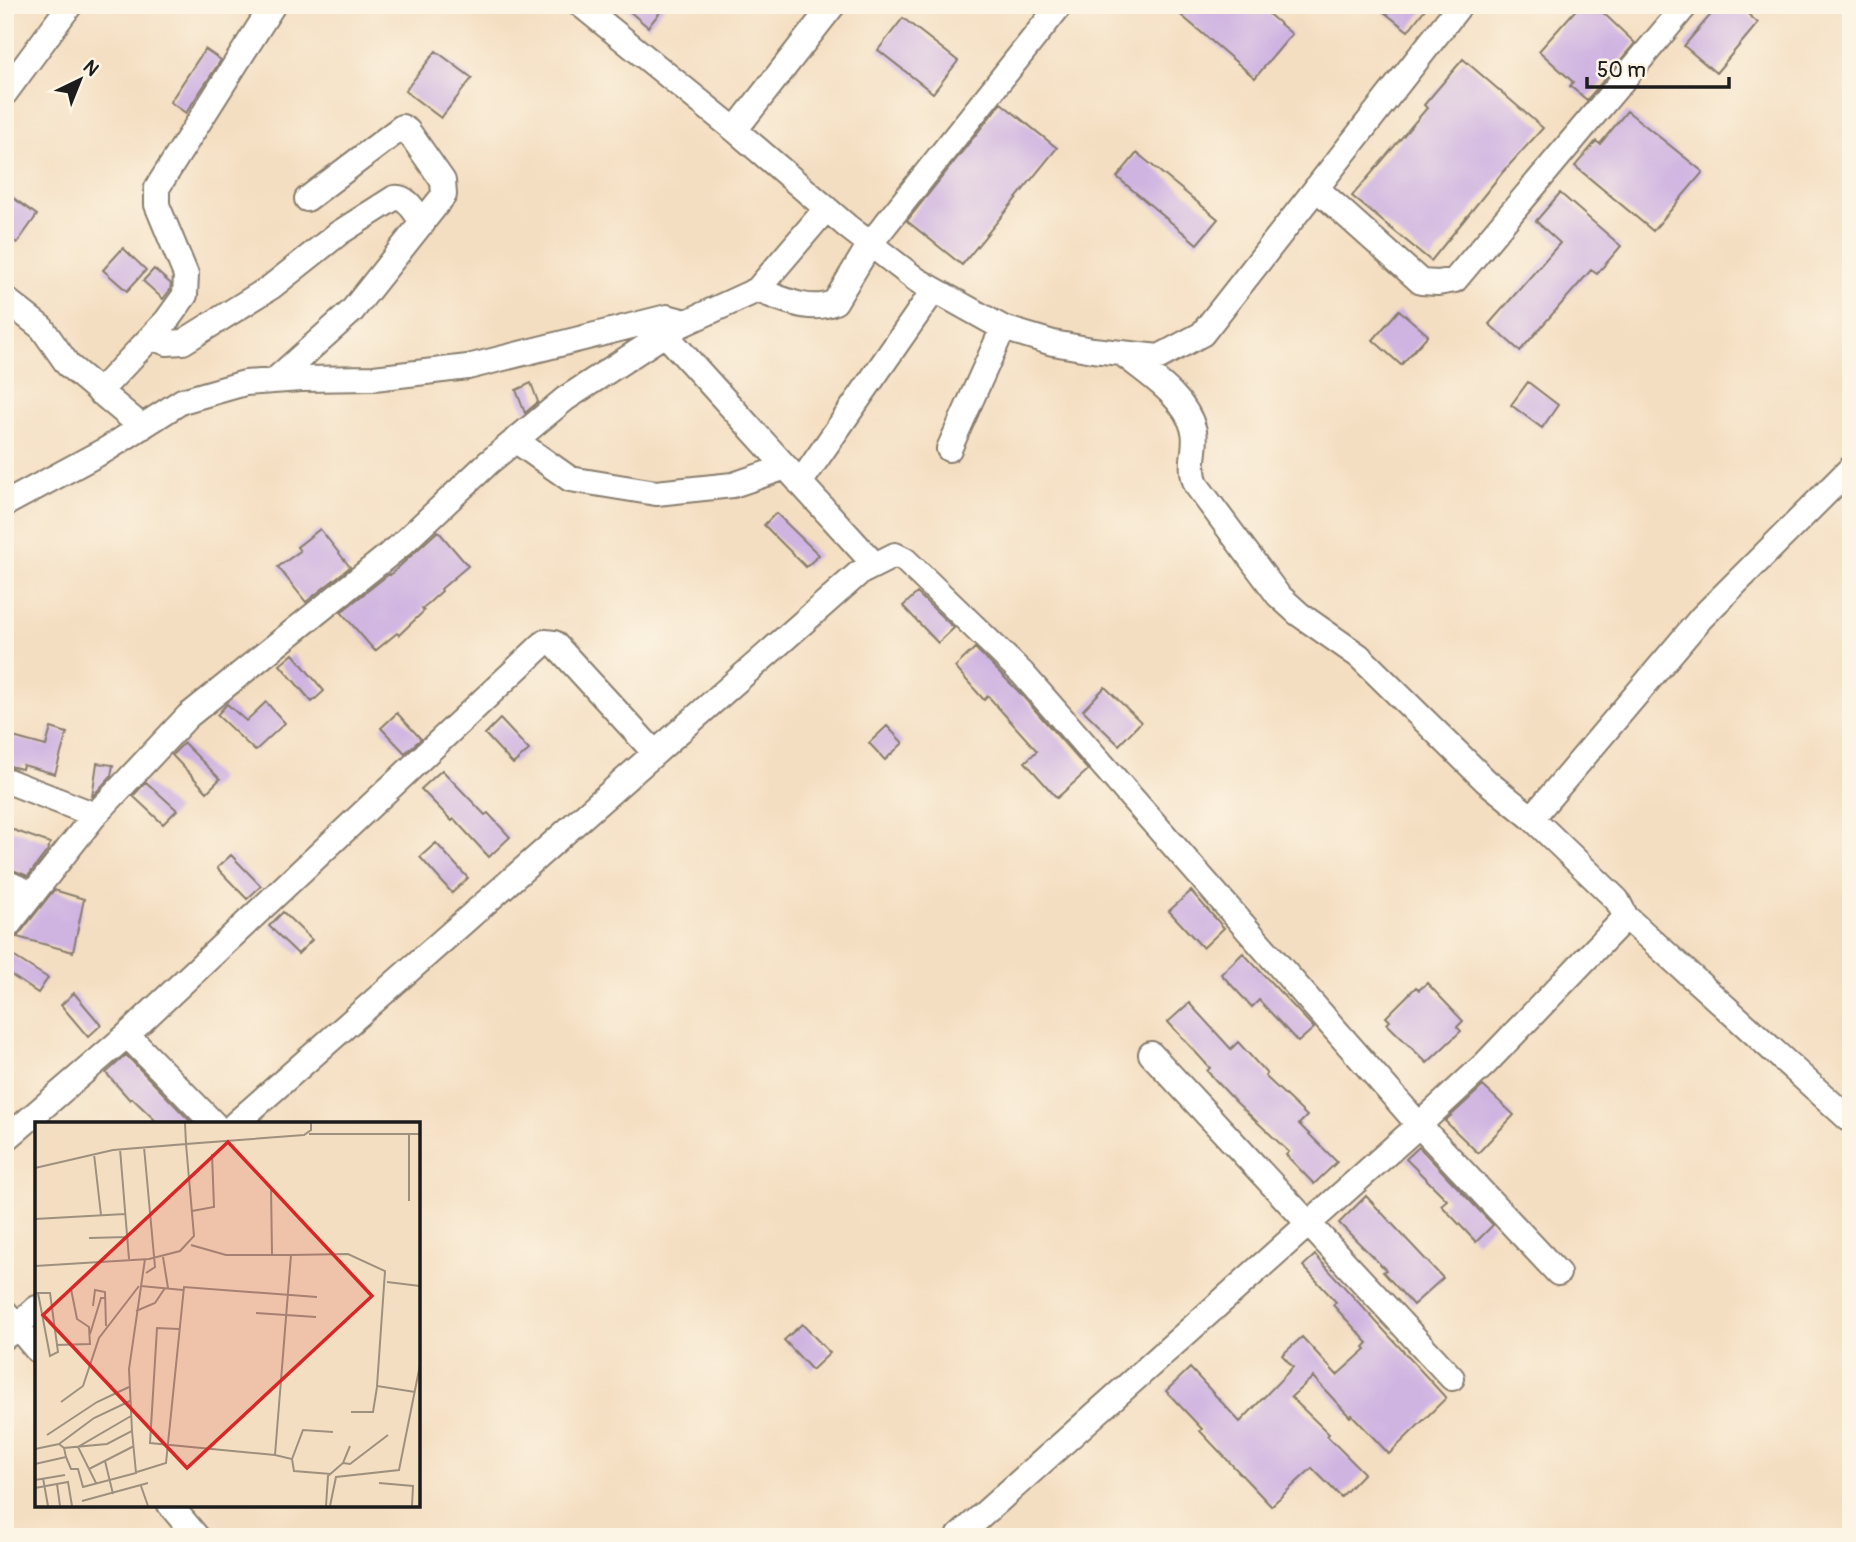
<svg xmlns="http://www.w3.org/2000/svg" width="1856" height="1542" font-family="Pangolin,sans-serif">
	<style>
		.building { fill: #cfb4e1 }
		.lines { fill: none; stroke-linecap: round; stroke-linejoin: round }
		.minor-casing { stroke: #887d6e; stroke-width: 28 }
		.minor { stroke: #fff; stroke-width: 24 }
		.inset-road { fill: none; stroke: #9e907f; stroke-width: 2 }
		.view { fill: #d62828; fill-opacity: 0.15; stroke: #d62828; stroke-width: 3.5 }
		.inset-edge { fill: none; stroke: #1c1c1c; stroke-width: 3.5 }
	</style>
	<rect width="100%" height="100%" fill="#fcf5e5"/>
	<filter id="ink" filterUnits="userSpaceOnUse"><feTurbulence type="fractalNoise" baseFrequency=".0143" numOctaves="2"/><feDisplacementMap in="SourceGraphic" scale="14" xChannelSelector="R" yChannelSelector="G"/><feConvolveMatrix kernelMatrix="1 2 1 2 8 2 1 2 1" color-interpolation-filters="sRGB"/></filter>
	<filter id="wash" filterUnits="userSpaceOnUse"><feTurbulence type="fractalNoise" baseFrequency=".00686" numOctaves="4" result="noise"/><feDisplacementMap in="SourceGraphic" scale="28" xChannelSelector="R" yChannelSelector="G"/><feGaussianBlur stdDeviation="1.57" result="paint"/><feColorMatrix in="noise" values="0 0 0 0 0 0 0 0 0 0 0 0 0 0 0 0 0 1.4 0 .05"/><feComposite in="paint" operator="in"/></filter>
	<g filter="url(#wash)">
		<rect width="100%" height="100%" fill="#f4dec1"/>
		<g id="blocks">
			<path class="building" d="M622,5H666L648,27Z
				M1169,5H1258L1292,34L1255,78Z
				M1375,5H1428L1408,31Z
				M1580,5H1595L1635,43L1587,100L1570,86L1573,82L1539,51Z
				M1719,5H1738L1758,23L1716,73L1684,46Z
				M903,18L958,61L933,93L878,50Z
				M205,49L221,60L186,113L170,102Z
				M436,51L472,78L441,118L405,91Z
				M1463,59L1543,128L1502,173L1431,261L1352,196L1427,108L1424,105Z
				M1001,103L1057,148L962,265L907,221Z
				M1627,111L1703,172L1653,231L1575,166L1596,141L1600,144Z
				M1137,153L1218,219L1197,244L1117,177Z
				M5,192L37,215L17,243L5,235Z
				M1560,193L1621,246L1597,274L1591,270L1520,351L1489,324L1560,243L1536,221Z
				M123,248L146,270L127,291L103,270Z
				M154,269L171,284L170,290L163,299L143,281Z
				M1399,310L1428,335L1401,365L1373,340Z
				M1528,382L1558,405L1542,428L1511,405Z
				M531,383L538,402L525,413L516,390Z
				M776,513L819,555L806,567L764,525Z
				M320,529L350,567L306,602L278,567L300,551L297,547Z
				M438,531L468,566L441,589L442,591L422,609L424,611L399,635L397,633L375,651L341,612L389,574L390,575Z
				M917,593L954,628L938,643L903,606Z
				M975,648L1018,691L1088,770L1057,798L1025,762L1037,751L988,696L984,700L955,667Z
				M293,654L324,691L312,702L280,665Z
				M1105,687L1141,722L1119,745L1083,710Z
				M266,702L285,723L255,751L217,715L227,704L246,721Z
				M397,713L421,739L405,753L381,728Z
				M500,719L529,750L513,764L485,734Z
				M887,726L903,743L885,760L869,743Z
				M51,728L67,733L55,774L23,765L22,769L5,765L13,737L46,746Z
				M184,743L220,779L207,792L172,755Z
				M97,763L113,765L111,776L92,797Z
				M442,770L485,815L488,813L510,837L489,857L454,819L452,821L421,789Z
				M146,782L177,810L163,824L133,796Z
				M5,827L50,843L47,851L28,876L5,867Z
				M436,843L468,878L452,893L420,857Z
				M231,855L261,886L247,899L217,868Z
				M54,890L84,899L73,952L17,937Z
				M1191,891L1224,928L1203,948L1169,911Z
				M283,912L312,940L298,954L269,926Z
				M5,951L48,978L38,993L5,971Z
				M1243,953L1314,1028L1298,1042L1259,1000L1252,1007L1221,974Z
				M1427,983L1463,1021L1457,1027L1461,1031L1427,1063L1387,1024L1390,1021L1386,1017L1416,987L1419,990Z
				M74,993L101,1025L88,1037L61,1005Z
				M1189,1003L1231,1049L1238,1042L1267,1074L1265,1076L1307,1116L1299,1124L1337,1162L1314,1184L1286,1155L1289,1152L1236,1102L1207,1071L1210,1068L1168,1022Z
				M126,1055L193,1124H159L132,1098L130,1100L106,1073Z
				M1483,1086L1514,1115L1478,1153L1445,1121Z
				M1419,1147L1493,1225L1476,1242L1441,1205L1447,1200L1406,1159Z
				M1366,1196L1443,1278L1413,1305L1383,1272L1386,1270L1339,1223Z
				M1315,1255L1446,1398L1389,1454L1352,1415L1350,1417L1313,1377L1291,1397L1329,1434L1327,1436L1364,1473L1341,1497L1312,1468L1271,1506L1200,1431L1202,1429L1166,1391L1190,1368L1240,1422L1293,1367L1282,1355L1302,1337L1337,1375L1366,1349L1364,1347L1368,1343L1333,1305L1336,1302L1303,1266Z
				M802,1324L830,1353L812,1370L784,1340Z"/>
		</g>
	</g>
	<g filter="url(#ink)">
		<use href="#blocks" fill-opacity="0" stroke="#887d6e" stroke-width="2"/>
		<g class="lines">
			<defs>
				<path id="minor" d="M581,5L735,130L848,227L917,280L1003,328L1053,343L1093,350L1159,357L1202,334L1460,5
					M5,93L70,5
					M735,130L833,5
					M1316,188L1421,282L1438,283L1455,280L1686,5
					M757,290C781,298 810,314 835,302L870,244L1060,5
					M5,299L42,328L68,365L142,427
					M665,334L874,564
					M151,337L167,343L183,342L271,287L339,233L394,198C408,196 415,213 423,223
					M274,381L352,311L444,195L443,181L408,131L402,127L307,199
					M99,392L167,320L185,295L186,275L157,205V188L273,5
					M515,440L570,479L656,493L733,485L786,467
					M949,449L1003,328
					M800,483L934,290
					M5,504L107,449L182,401L245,383L301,379L374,378L468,367L667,317L686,322
					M5,780L95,815
					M1532,818L1701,618L1851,468
					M5,882L33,894
					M1626,917L1851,1121
					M5,929L95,815L188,716L401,545L488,463L565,399L674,328L757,290L826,209
					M127,1035L214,1124
					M1151,1054L1452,1378
					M235,1124L859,573L895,555L905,560L1022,673L1419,1125L1558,1273
					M5,1140L127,1035L545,642L554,643L655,753
					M5,1312L37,1350
					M6,1336L37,1308
					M170,1505L197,1537
					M958,1537L1419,1125L1485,1064L1626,917L1617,900L1532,818L1486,781L1359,656L1299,614L1278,595L1197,486C1187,464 1198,450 1194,431C1186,397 1148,374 1123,354"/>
			</defs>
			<use href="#minor" class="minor-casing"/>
			<use href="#minor" class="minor"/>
		</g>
	</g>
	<g transform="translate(35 1122)">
		<rect width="385" height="385" fill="#f4dec1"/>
		<path class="inset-road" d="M274,12H385M374,12V79M109,25L120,145L111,151M85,27L94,137M59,32L66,93M0,46L78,28L151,22L150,1M236,64L237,132M157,89L179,85L177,32M0,97L90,92M54,116L92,115M156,123L191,133H256L240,333M256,133L313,132L350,149L342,264L380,270M128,135L133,166M0,144L114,137L145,129L159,114L151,22L269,13L276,8V1M352,160L385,164M106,164L148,168M36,167L42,197L54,205L55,223M0,171H15L23,230L15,234L3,171M58,184L60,168L70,170L71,204M101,189L120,181L130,166M221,191L281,195M144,207L122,206L115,321L240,333L257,337L259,349L296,352M55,212L66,176H71M21,223L55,222M26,280L48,264L64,216L104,164M316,290H338L342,265M12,313L62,280L94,265M29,326L24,322L59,296L95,279M0,327L24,322M31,335L36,347H43L48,365L101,351L97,309M257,337L268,308L298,310M70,339L78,372M308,341L315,342L353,313M0,342L31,335L29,326L72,322L97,309L94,247L110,137M54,347L43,325L96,294M102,350L131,341L149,165L282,175M8,356L13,384M0,358L30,353M61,361L54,347L99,324M344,361L378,364L377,384M22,362L25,384M106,364L113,384M0,366L33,360L37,384M47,379L113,361M291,384L293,354L308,341L315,324M295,384L301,355L364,348L385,243"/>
		<path class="view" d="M193,20L337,174L152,346L8,193Z"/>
		<rect width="385" height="385" class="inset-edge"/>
	</g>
	<rect width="1856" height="1542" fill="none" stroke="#fcf5e5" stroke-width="28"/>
	<g transform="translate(80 80) rotate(43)" stroke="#fcf5e5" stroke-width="5" paint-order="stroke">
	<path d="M0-5L12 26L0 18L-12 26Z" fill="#1c1c1c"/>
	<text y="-10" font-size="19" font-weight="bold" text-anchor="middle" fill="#1c1c1c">N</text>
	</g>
	<path d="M1587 77v10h142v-10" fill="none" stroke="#1c1c1c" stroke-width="3.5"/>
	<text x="1597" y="77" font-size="21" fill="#1c1c1c" stroke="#fcf5e5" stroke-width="5" paint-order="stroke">50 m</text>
</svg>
